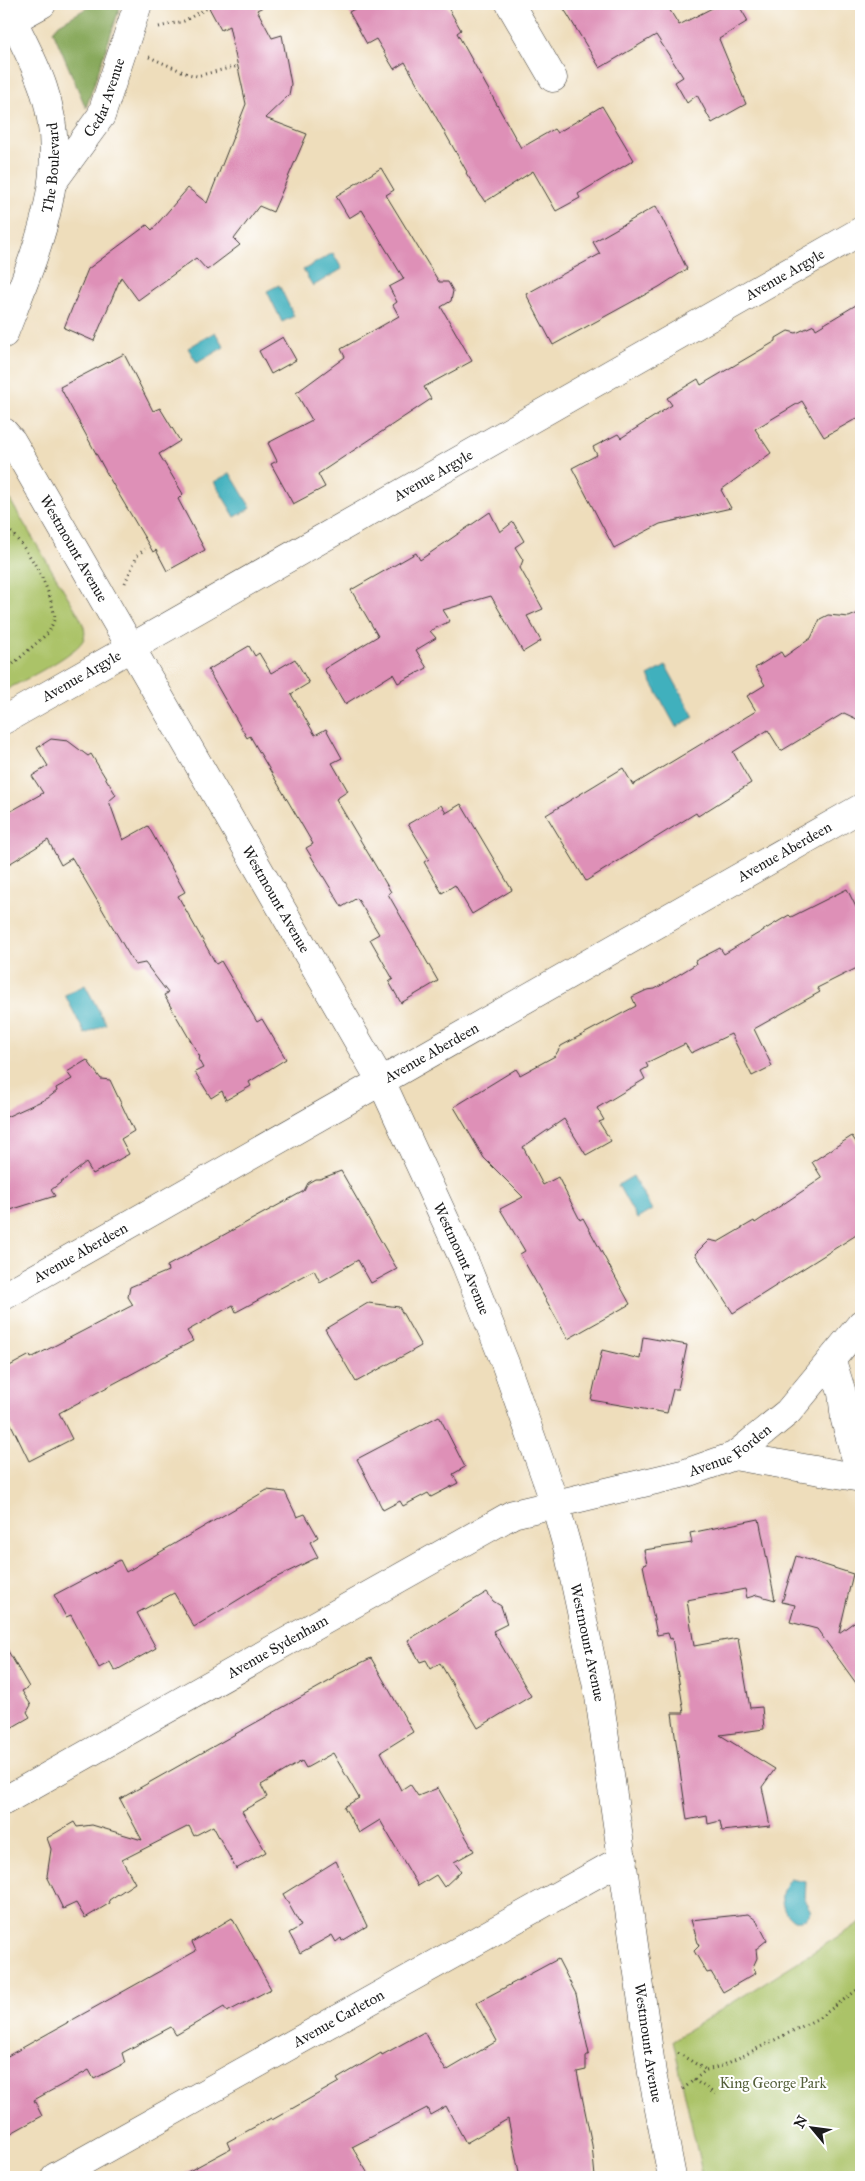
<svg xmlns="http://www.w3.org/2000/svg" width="865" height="2181" font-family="'IM FELL Great Primer',serif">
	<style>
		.green { fill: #abc368; stroke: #647042 }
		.forest { fill: #88a95c; stroke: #52623c }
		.water { fill: #41b0bd; stroke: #2e666c }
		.building { fill: #de90b7 }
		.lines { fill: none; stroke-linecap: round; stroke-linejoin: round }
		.street-casing { stroke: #3c3934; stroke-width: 29 }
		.secondary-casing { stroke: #3c3934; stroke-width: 29 }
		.path { stroke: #3c3934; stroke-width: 3; stroke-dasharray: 1 4; stroke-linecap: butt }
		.street { stroke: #fff; stroke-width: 28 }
		.secondary { stroke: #fff; stroke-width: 28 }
		.labels { text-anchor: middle; stroke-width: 4; stroke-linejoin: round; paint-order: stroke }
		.street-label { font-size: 15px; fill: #1c1c1c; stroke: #fff }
		.park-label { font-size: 15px; fill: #555f3a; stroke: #fff }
	</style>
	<rect width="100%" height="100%" fill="#fff"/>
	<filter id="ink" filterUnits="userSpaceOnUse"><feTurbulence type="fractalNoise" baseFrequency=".02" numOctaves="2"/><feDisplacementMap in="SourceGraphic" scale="10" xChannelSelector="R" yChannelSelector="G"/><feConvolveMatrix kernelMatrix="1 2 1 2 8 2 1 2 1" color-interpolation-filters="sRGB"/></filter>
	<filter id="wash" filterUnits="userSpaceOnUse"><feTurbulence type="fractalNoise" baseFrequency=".0096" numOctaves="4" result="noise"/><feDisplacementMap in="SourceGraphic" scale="20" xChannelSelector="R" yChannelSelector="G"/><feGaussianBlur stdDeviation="1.12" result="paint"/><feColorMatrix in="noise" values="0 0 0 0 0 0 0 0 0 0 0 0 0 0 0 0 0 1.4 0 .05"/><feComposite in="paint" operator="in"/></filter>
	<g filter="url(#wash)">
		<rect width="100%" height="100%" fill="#edb"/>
		<path class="green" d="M4,490L77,612C81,620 87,629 84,638C80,653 20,682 4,691Z
			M861,1922V2177H703L673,2040Z"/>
		<path class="forest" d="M94,4H121L86,108L53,31L59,24Z"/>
		<path class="water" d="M333,253L342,269L313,286L303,270Z
			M279,285L294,316L282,322L267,291Z
			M215,332L224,347L197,363L188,348Z
			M230,473L251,508L235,517L214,482Z
			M666,666L694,717L676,727L648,676Z
			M85,985L106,1024L85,1034L65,995Z
			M633,1176L652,1210L637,1219L618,1185Z
			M790,1879L806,1882L805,1901L811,1911C807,1919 803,1921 794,1920C779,1911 778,1890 790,1879Z"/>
		<g id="blocks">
			<path class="building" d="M207,4H269L257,10L272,38L282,35L291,84L289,95L265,118L307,134L273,212L259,206L234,239L240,245L207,270L196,258L138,300L121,277L94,341L64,328L88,269L147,225L152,230L188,188L207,203L246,104L229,26L221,30Z
				M363,4H446L461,30L457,33L521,148L554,129L557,133L602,106L634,160L578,194L580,198L556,211L533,171L485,202L466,173L467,172L405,62L394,69L376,39L367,44L349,12Z
				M561,4H666L679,25L720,4H738L748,21L719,39L746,104L712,123L697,95L687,103L675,82L683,77L656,35L600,68Z
				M381,168L394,190L386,195L439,282H448L453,291L451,301L441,307L472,361L424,387L431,399L318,474L325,487L293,504L271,464L277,461L268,443L312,420L296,393L345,357L341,349L399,316L393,305L397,302L389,287L404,279L362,210L349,218L336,196Z
				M656,206L687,269L659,287L553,345L526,294L600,254L593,242Z
				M861,302V416L824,437L802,401L755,429L771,453L721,490L731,508L660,524L614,548L572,468L597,455L593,447L618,434L621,438L672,405L667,398L698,379L701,385L776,341V338L788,331L796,333L814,325L816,329Z
				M283,337L296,360L271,374L259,351Z
				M124,354L153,411L160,408L180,441L159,454L183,494L178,499L205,550L167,571L156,550L153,552L111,481L60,387Z
				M490,512L500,532L513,522L524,541L515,547L523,560L520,568L543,609L527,616L541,641L523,652L491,596L443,610L450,621L430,631L436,638L416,650L427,668L398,683L393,674L345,704L324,669L378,636L351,590L416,553L420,560Z
				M861,612V721L844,713L781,751L768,730L733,752L751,783L698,816L696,813L586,881L546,815L623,768L633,785L756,711L747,696L765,685L755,668L781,652L784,657L811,638L820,619L828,615L849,617Z
				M249,646L255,656L259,653L271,673L295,659L309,683L291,694L315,735L326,729L342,758L332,763L348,791L336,799L391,892L388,894L438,981L401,1003L389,982L393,979L370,939L379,934L357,898L342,907L306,848L313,844L250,736L247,738L208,670Z
				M51,739L68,741L88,756L91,754L116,795L109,801L123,840L148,826L185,892L178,896L216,964L221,961L257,1022L262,1019L286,1059L249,1082L251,1086L226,1100L222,1091L211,1098L195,1072L203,1068L198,1059L200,1057L164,995L168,993L145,963L135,965L72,858L61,865L48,840L4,867V815L43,793L32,776L48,766L37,748Z
				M461,804L512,890L472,914L455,885L442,893L424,862L429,859L408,824L441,805L446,813Z
				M847,889L861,917V966L817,988L820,992L754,1029L772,1066L752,1076L731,1034L691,1053L685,1044L646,1063L648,1067L641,1071L645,1079L597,1108L604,1120L599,1122L611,1141L586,1155L564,1119L523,1147L543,1185L558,1177L580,1220L583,1218L630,1304L568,1339L520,1254L525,1251L500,1209L523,1197L484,1158L454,1107L516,1069L520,1075L555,1056L561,1046L636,1006L632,997L647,990L655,989L696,964L695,961L720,948L724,954L789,915L791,917Z
				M87,1060L101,1079L110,1080L134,1131L121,1139L129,1154L93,1174L86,1163L51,1190L55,1196L4,1212V1118L48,1098L57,1091L56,1088L72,1079L67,1072Z
				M852,1136L861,1150V1232L733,1313L695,1254L709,1240L718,1242L754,1221L755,1223L822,1178L812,1162Z
				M341,1171L397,1269L371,1283L358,1260L320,1282L314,1270L236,1312L233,1305L187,1331L193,1341L59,1413L72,1439L29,1461L4,1410V1369L30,1355L31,1358L133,1305L128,1297L130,1287L168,1271L167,1266L304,1191L308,1183L315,1179H320Z
				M368,1303L399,1307L421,1346L356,1382L325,1329Z
				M643,1337L687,1345L678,1389H673L667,1413L591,1400L602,1350L640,1359Z
				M439,1416L465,1467L453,1474L458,1483L431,1497L428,1493L403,1506L400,1501L383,1510L357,1459Z
				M267,1490L285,1492L297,1517L305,1514L318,1537L310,1542L318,1557L267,1582L194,1627L174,1593L137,1613L156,1648L115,1671L110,1662L99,1668L71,1615L66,1617L54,1595L120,1560L126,1572Z
				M759,1519L775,1600L757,1595L747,1598L745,1589L687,1600L694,1646L738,1638L750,1708L762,1707L764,1729L720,1735L775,1769L762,1787L770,1826L722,1831L720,1821L708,1824L707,1816L687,1820L672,1713H684L672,1638L670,1639L668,1633L657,1635L643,1565L647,1564L644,1550L692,1543L690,1533Z
				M796,1556L853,1574L839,1633L861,1617V1690L817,1629L790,1622L795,1605L782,1602Z
				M487,1592L493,1601L501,1606L507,1624L493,1631L531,1696L478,1728L440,1663L431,1669L426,1660L420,1662L408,1640Z
				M4,1644L29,1687L22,1691L31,1705L27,1712L30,1717L4,1732Z
				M371,1658L413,1732L381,1752L401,1790L410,1784L418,1796L438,1788L474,1851L454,1862L461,1871L444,1887L436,1875L418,1886L380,1820L359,1833L344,1807L359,1798L333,1753L306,1768L302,1761L261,1785L267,1797L242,1811L266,1852L236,1869L213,1826L194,1836L189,1826L122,1860L135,1883L109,1900L110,1903L85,1918L76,1903L63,1909L47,1876L51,1849L47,1838L74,1822L77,1827L92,1825L142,1840L120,1799L335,1678L334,1676Z
				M336,1861L367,1926L342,1941L341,1938L336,1942L332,1935L300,1953L289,1933L301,1926L283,1894Z
				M748,1914L757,1921L767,1940L756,1949L757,1958L753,1967L756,1973L723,1992L711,1972L707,1973L694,1951L699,1946L691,1920Z
				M232,1918L271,1989L227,2012L224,2007L176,2035L171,2027L122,2053L125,2063L94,2079L89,2070L34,2100L42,2116L4,2137V2058L196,1951L192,1942Z
				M558,1959L576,1994L589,2054L586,2056V2070L577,2072L592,2145L595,2177H520L508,2119L466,2143L446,2106L430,2115L427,2108L352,2147L370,2177H178L230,2149L227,2142L271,2118L272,2120L339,2082L337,2079L381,2053L382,2055L424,2032L446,2071L497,2041L476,2003Z"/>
		</g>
	</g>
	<g filter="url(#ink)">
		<use href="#blocks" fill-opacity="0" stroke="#3c3934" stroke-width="1"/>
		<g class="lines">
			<defs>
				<g id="street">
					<path d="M510,4L553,78"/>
					<path d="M4,25L42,4"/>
					<path id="s1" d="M53,182L101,116L138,4"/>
					<path id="s2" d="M4,432L12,441L382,1083L466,1265L505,1363L555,1504L568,1550L599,1696L652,2073L672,2177"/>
					<path id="s3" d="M4,720L861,231"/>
					<path id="s4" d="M4,1296L861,808"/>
					<path d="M832,1361L842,1393L845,1420L861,1477"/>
					<path d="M734,1456L861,1478"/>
					<path id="s5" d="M4,1801L513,1514L686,1473L734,1456L788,1412L861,1324"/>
					<path id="s6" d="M55,2177L623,1859"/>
				</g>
				<g id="secondary">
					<path id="s7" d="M4,334C35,254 73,173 43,87C33,58 17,31 5,4"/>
				</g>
			</defs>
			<use href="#street" class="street-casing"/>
			<use href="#secondary" class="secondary-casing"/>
			<path class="path" d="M159,27L184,21L209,7
				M149,57L188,74L197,76L238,66
				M4,525C30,551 48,581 55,618L49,632L4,672
				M4,537L14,535
				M125,583L137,556L145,549
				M678,2053L706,2070
				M694,2080L715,2094
				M683,2089L706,2070L722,2066L819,2018L861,1987"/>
			<use href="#street" class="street"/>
			<use href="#secondary" class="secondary"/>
		</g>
	</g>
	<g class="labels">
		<g class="street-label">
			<text dy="5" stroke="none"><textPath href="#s1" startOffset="100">Cedar Avenue</textPath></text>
			<text dy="5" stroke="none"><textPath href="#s7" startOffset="174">The Boulevard</textPath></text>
			<text dy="5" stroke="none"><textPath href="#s3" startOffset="899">Avenue Argyle</textPath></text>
			<text dy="5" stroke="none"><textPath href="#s3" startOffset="494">Avenue Argyle</textPath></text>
			<text dy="5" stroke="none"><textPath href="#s2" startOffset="136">Westmount Avenue</textPath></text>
			<text dy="5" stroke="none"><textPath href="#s3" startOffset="89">Avenue Argyle</textPath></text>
			<text dy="5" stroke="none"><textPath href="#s4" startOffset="898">Avenue Aberdeen</textPath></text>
			<text dy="5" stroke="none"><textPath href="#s2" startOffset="541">Westmount Avenue</textPath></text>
			<text dy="5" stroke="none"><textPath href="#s4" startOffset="492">Avenue Aberdeen</textPath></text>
			<text dy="5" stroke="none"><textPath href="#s4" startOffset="88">Avenue Aberdeen</textPath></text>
			<text dy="5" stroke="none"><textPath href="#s2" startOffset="946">Westmount Avenue</textPath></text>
			<text dy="5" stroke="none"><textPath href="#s5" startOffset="812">Avenue Forden</textPath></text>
			<text dy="5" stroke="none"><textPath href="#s2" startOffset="1351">Westmount Avenue</textPath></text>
			<text dy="5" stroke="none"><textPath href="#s5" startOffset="314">Avenue Sydenham</textPath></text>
			<text dy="5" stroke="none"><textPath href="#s6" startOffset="325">Avenue Carleton</textPath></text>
			<text dy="5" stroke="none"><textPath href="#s2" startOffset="1756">Westmount Avenue</textPath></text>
		</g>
		<g class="park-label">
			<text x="773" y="2088">King George Park</text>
		</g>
	</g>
	<rect width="865" height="2181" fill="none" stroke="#fff" stroke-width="20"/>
	<g transform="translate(812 2128) rotate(299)" stroke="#ffffff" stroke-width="4" paint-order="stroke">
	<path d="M0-4L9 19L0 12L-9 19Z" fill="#1c1c1c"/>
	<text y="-8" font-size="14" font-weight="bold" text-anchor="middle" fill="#1c1c1c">N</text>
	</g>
</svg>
